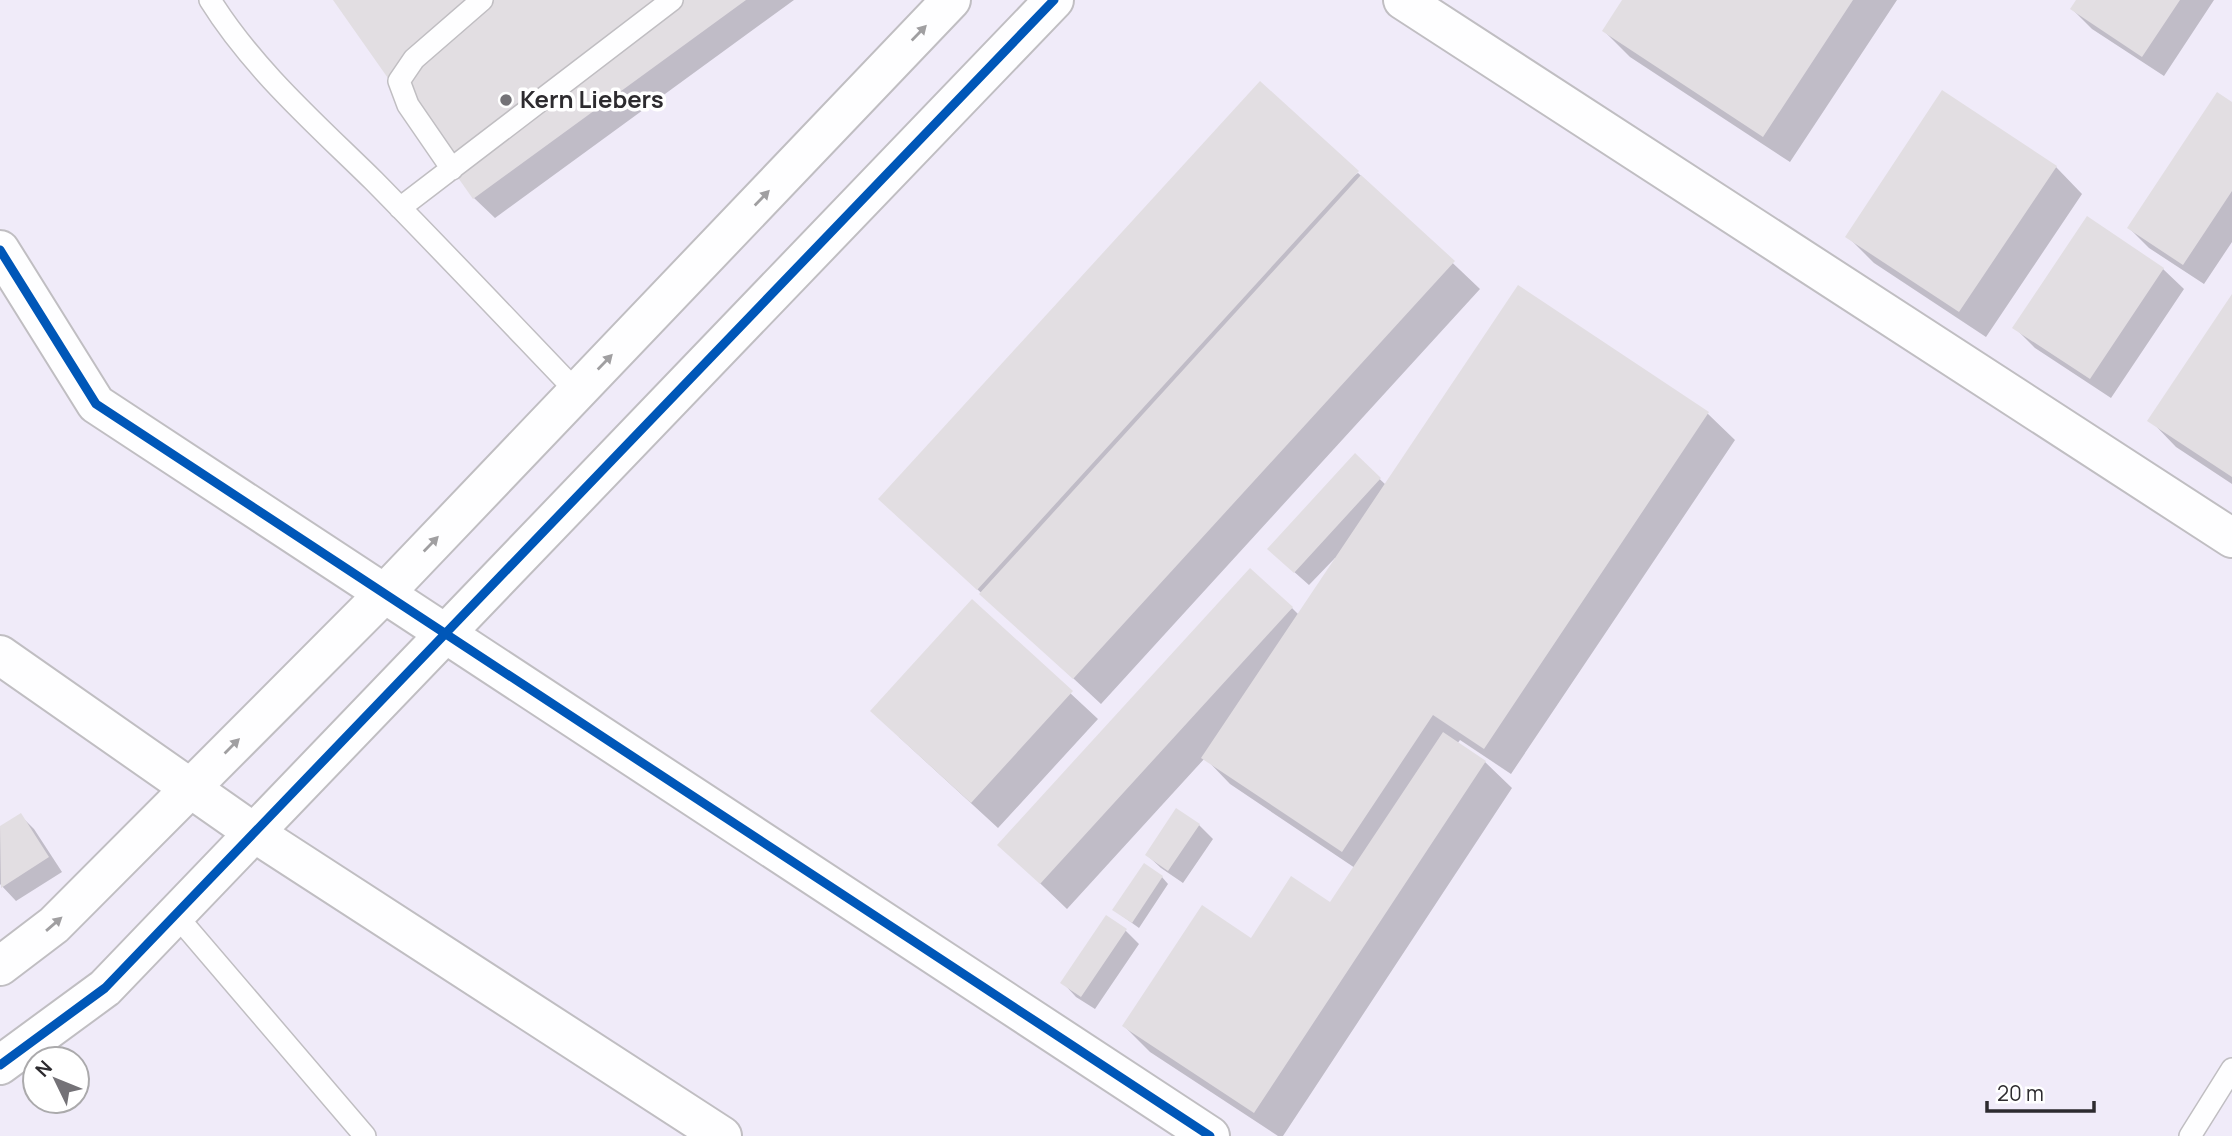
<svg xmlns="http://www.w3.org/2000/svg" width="2232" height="1136" font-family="Manrope,sans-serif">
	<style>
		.industrial { fill: #f0ebf9; fill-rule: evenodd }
		.shadow { fill: #0003 }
		.building { fill: #e2dee2 }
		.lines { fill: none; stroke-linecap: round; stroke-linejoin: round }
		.service-casing { stroke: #c0bec2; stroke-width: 24 }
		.minor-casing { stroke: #c0bec2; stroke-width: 42 }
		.tertiary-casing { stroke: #c0bec2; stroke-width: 42 }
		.service { stroke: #fefeff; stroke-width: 21 }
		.minor { stroke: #fefeff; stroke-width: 38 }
		.tertiary { stroke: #fefeff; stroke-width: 38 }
		.cycleway-casing { stroke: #fff; stroke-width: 13 }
		.cycleway { stroke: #0057b8; stroke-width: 9 }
		.oneway { fill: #a09fa1 }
		.poi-dot { fill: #747277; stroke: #fff; stroke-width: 2.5 }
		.labels { text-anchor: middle; stroke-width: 7; stroke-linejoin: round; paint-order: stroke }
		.poi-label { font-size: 24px; font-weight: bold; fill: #2d2b2f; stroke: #fff; text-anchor: start }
	</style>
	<rect width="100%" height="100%" fill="#f9f6fc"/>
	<path class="industrial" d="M0,0H2232V1136H0ZM35,1059H77V1101H35Z"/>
	<path class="shadow" d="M336,0H794L495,218L474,198Z
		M1624,0H1897L1790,162L1630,57L1604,31Z
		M2078,0H2214L2164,76L2092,29L2072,9Z
		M2232,104V242L2204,284L2149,248L2129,228Z
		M2056,167L2082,194L1986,337L1874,263L1847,236Z
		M1358,173L1480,289L1101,704L880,499Z
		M2163,269L2184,289L2111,398L2035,348L2015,328Z
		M1518,287L1708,414L1735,440L1511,774L1460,740L1457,744L1485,762L1512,788L1283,1136H1278L1150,1052L1124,1026L1252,940L1331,904L1355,868L1230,784L1205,758L1067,909L1000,845L1292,608L1299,615L1337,559L1335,558L1309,585L1283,562L1355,456L1386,485Z
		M2232,297V484L2176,447L2150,420Z
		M972,602L1098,719L998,828L899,737Z
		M20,815L34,829L62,872L16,901L0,884V828Z
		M1199,825L1213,839L1183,883L1161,868L1147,855Z
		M1162,877L1168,884L1139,928L1114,910Z
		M1125,930L1139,944L1095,1009L1076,997L1063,983Z"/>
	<path class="building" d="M333,0H746L473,199Z
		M1622,0H1853L1763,137L1602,31Z
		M2076,0H2180L2142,57L2070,9Z
		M1260,81L1359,171L977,590L878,499Z
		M1942,90L2057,166L1959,312L1845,237Z
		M2217,92L2232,102V191L2183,265L2127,228Z
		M1361,175L1455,261L1073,679L979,594Z
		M2087,216L2164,268L2090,379L2012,328Z
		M1518,285L1709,412L1484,749L1433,715L1342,852L1201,758Z
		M2232,294V477L2147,421Z
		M1355,453L1381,478L1294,573L1267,549Z
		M1250,568L1293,607L1040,884L997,845Z
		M972,599L1073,691L971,803L870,711Z
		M1443,732L1486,761L1254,1113L1122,1026L1202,905L1251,938L1291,876L1330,902Z
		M1176,808L1200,824L1168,871L1145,855Z
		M21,813L49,857L1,888L0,826Z
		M1144,863L1163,876L1132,923L1112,910Z
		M1106,915L1127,929L1081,997L1060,983Z"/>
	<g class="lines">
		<defs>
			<path id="service" d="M210,0C253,69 316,124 374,181C442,250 509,321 577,392
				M452,169L408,105L399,81L414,59L482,0
				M400,208L672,0
				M175,914L365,1136
				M2190,1136L2232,1069"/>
			<path id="minor" d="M1403,0L2232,538
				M0,250L96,404L1210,1136
				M0,655L253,832L722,1136"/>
			<path id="tertiary" d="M0,966L54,925L384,594L951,0
				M0,1065L105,988L1054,0"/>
		</defs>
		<use href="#service" class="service-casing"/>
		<use href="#minor" class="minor-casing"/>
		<use href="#tertiary" class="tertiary-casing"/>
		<use href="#service" class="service"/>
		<use href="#minor" class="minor"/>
		<use href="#tertiary" class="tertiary"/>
		<defs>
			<path id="cycleway" d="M0,250L96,404L1210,1136
				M0,1065L105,988L1054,0"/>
		</defs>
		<use href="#cycleway" class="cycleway-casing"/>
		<use href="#cycleway" class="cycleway"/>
	</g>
	<defs><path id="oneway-solid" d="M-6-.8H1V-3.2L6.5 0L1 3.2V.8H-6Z" transform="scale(1.75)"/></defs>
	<g class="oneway">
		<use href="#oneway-solid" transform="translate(919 33) rotate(-46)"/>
		<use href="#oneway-solid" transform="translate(762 198) rotate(-46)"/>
		<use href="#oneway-solid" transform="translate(605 362) rotate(-46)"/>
		<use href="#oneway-solid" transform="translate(431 544) rotate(-46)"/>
		<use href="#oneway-solid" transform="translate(232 746) rotate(-45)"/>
		<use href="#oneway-solid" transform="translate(54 924) rotate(-41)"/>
	</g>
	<circle class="poi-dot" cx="506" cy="100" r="7"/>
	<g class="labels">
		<g class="poi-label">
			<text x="520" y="108">Kern Liebers</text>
		</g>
	</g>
	<g transform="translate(56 1080) rotate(313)"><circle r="33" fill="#ffffff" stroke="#abaaac" stroke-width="2"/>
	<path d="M0-5L12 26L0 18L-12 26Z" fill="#747277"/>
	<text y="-10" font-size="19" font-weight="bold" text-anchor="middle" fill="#2d2b2f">N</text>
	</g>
	<path d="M1987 1101v10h107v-10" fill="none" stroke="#2d2b2f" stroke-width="3.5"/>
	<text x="1997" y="1101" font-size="21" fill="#2d2b2f" stroke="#ffffff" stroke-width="5" paint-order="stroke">20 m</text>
</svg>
